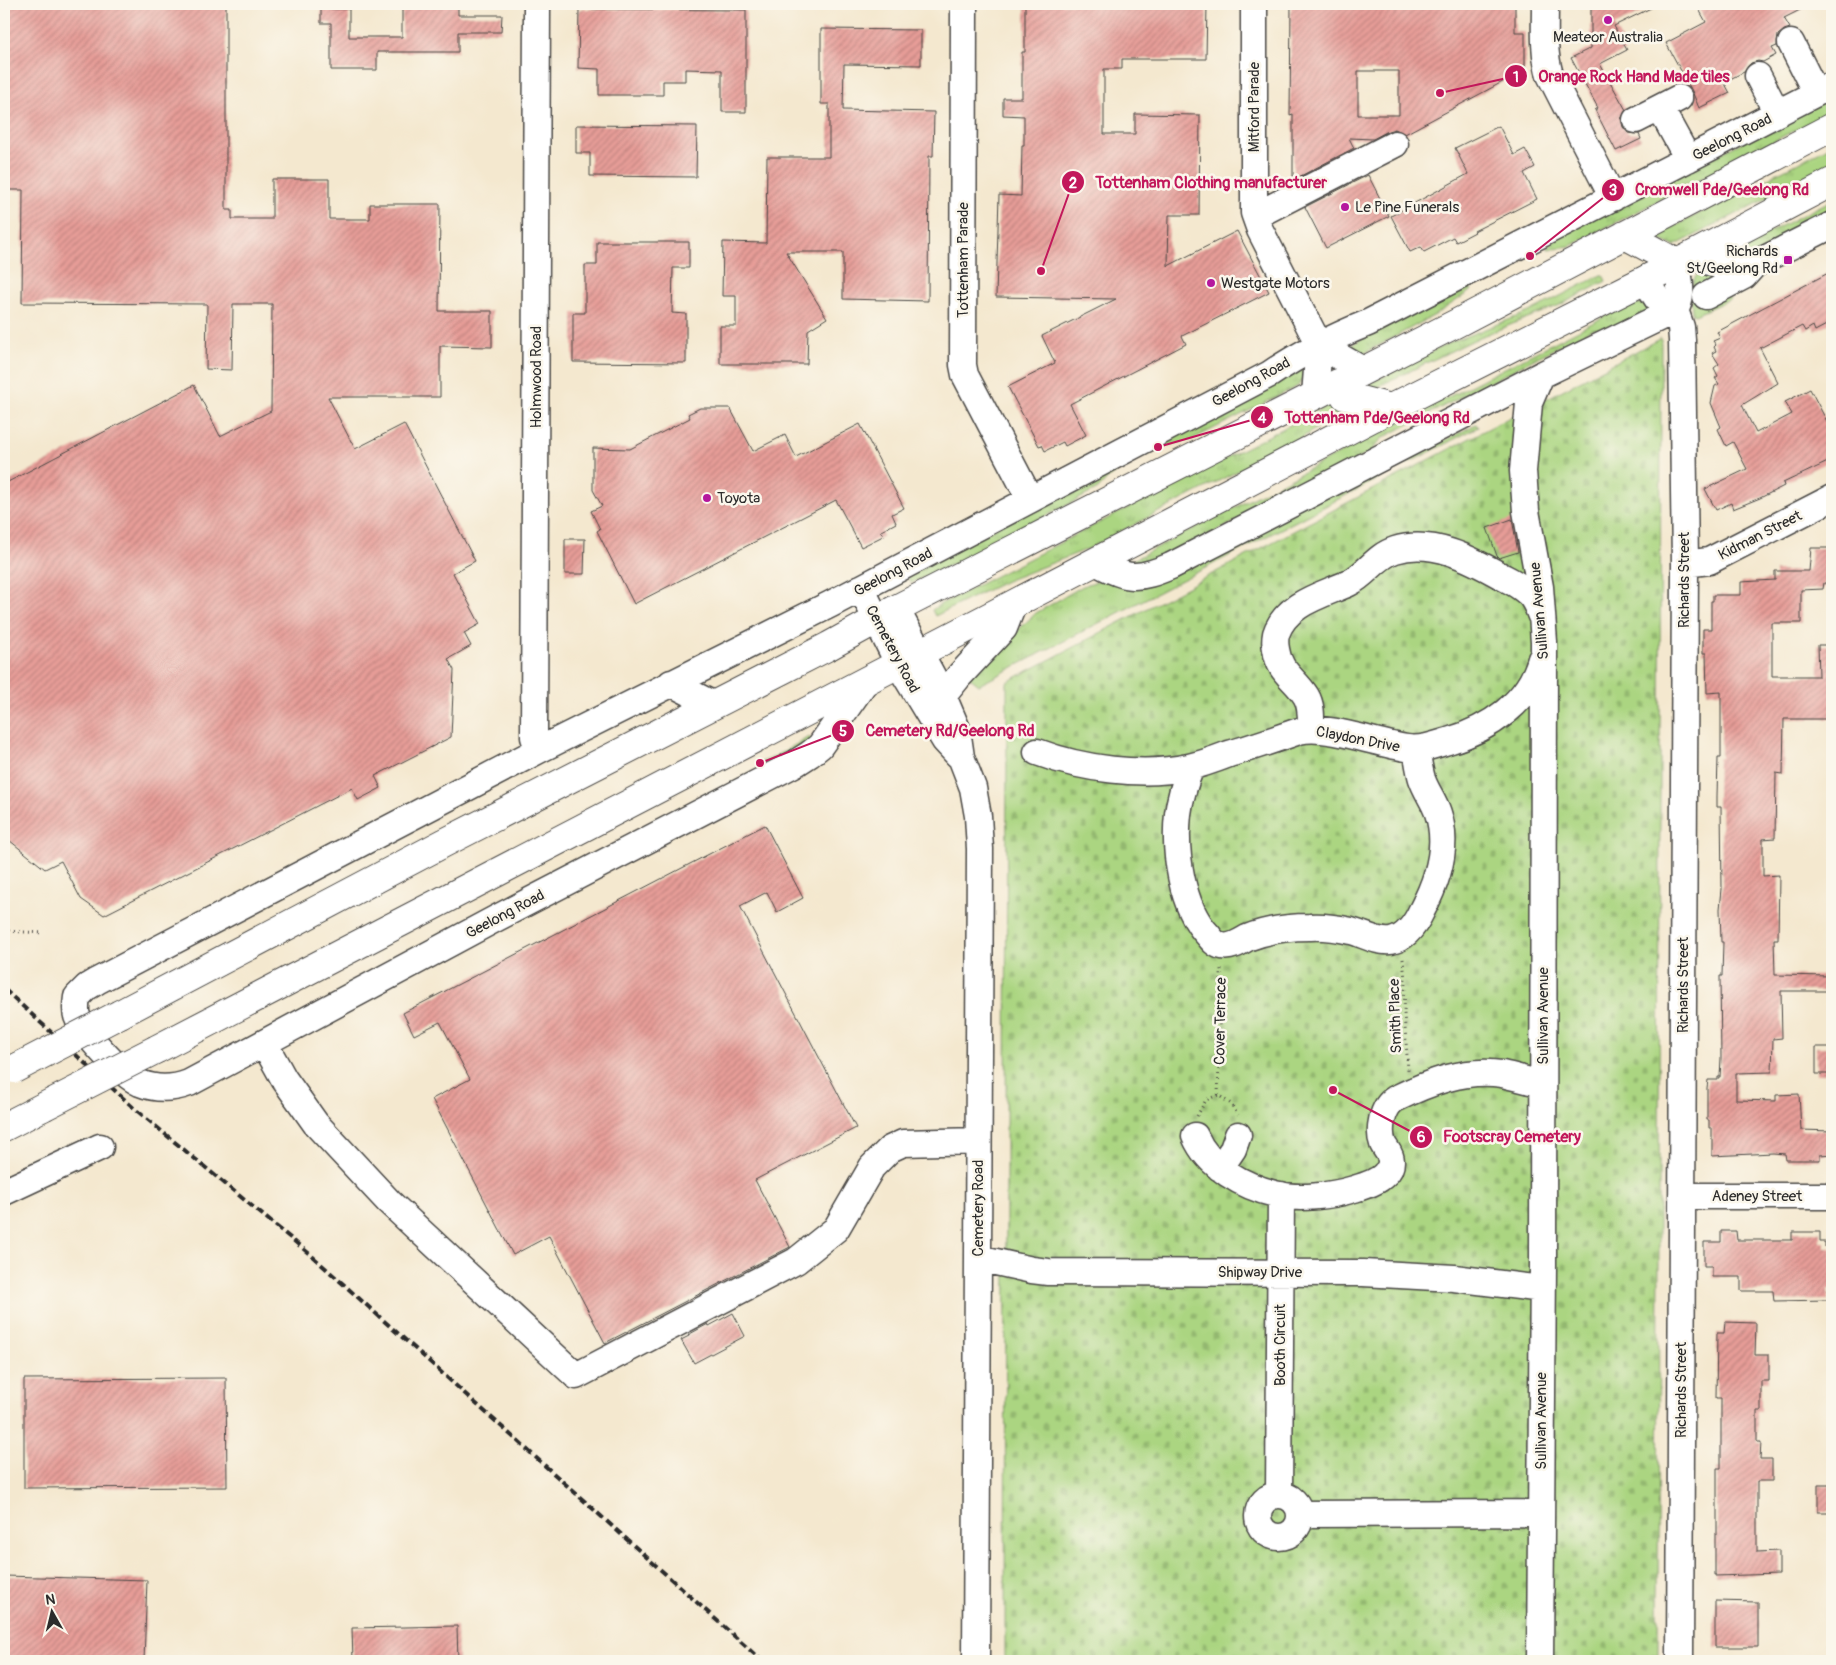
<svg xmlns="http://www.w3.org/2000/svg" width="1836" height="1665" font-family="Pangolin,sans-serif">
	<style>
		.grass { fill: url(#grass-tufts); stroke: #6b8056 }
		.cemetery { fill: url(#cemetery-stones); stroke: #6b8056 }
		.building { fill: url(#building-hatch); fill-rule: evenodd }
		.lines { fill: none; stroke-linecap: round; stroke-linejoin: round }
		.minor-casing { stroke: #494744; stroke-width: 29 }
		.highway-casing { stroke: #494744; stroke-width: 30 }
		.path { stroke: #494744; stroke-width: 3; stroke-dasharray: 1 4; stroke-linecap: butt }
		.minor { stroke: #fff; stroke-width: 26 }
		.highway { stroke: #fff; stroke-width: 28 }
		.rail { stroke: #2b2b2b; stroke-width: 4; stroke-dasharray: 8 4; stroke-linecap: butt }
		.highway-bridge-casing { stroke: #494744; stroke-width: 30; stroke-linecap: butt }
		.highway-bridge { stroke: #fff; stroke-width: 28 }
		.poi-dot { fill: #b5179e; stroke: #fbf7ec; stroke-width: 2 }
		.labels { text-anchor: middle; stroke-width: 5; stroke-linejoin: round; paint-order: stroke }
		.poi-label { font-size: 15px; fill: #2b2b2b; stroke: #fbf7ec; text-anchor: start }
		.street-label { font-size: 15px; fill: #2b2b2b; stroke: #fbf7ec }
		.leader { fill: none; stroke: #c2185b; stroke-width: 2 }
		.callout-dot { fill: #c2185b; stroke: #fbf7ec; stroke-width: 2 }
		.mark-label { font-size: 15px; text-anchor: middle; font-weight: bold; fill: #fff }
		.callout-label { font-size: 16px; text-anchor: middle; font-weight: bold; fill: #c2185b; stroke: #fbf7ec; stroke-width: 5; stroke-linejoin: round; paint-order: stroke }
	</style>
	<defs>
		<pattern id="grass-tufts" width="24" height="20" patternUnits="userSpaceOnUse" patternTransform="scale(1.25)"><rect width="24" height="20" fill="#abd581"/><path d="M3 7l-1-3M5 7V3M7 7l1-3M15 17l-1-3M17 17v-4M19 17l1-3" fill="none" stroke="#93b770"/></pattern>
		<pattern id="cemetery-stones" width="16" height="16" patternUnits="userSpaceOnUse" patternTransform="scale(1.25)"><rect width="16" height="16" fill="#abd581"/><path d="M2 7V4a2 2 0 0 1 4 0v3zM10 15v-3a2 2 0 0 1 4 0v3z" fill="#93b770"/></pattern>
		<pattern id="building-hatch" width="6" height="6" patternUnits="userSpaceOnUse" patternTransform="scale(1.25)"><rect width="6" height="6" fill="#e79d98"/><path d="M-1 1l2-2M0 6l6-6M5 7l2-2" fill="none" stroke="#bb807c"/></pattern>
	</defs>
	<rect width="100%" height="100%" fill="#fbf7ec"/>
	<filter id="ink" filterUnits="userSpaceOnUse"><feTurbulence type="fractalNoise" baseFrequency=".02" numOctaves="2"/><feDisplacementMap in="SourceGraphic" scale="10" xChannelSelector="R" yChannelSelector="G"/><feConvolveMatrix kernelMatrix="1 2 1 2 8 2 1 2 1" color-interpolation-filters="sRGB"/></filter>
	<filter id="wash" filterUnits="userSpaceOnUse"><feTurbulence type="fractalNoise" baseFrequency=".0096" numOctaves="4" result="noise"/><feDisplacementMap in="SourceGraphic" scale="20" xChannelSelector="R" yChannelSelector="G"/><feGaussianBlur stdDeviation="1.12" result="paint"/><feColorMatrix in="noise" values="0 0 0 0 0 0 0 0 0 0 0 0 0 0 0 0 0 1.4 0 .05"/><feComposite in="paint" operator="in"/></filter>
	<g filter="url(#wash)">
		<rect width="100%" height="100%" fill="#f4e8cf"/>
		<path class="grass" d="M1832,97V111L1570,246L1548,249L1545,242Z
			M1832,145V165L1674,246L1659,239L1662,234L1666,231Z
			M1832,200V214L1752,256L1721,257Z
			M1704,270H1710L1730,299L1695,315L1692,314C1692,299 1687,278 1704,270Z
			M1601,275H1603L1606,281L1560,305L1480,337L1375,388L1368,389L1363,387L1451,342L1529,312Z
			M1466,281L1472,290L1435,315L1368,351L1360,354L1347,348L1363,338Z
			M1633,304H1642L1653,309L1618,328L1607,327L1592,329L1388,435L1381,439L1371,452L1152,564L1127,563L1627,305Z
			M1305,360L1306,373L1298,386L1191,440L1161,447L1157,440Z
			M1329,405L1334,407L1337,415L1298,440L1112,536L1088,549L1006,581L935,616L932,610L939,605Z
			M1476,424L1478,427L979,685L969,677L1036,613L1083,586L1100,580L1108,579L1387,468H1392Z
			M1121,459L1125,466L1108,478L1098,489L955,563L911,583L907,576Z
			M809,737L813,741L764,769L761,762L770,759Z"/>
		<path class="cemetery" d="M1661,338L1658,1661H1005L1007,682L1514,415L1516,418L1544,400Z"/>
		<g id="blocks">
			<path class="building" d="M4,4H226V210H232V219H272V179H329V219H370V204H440L439,311H492V347L440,346V397H328L355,449L404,424L475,561L453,573L480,624L464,633L471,646L448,659L454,670L451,737L375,776L381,788L358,800L352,788L104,915L81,899L61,861L45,869L4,836V484L194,385L220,436L271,411L272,304H233L232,370L206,369L207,304L22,303L23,190H4Z
				M402,4H458V15H502L501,32H458V52H377V70H331V23H321V9H349V37H402Z
				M1025,4H1207L1206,59H1122V69H1104V134H1135V114L1200,115L1199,215H1169L1168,266L1237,231L1269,292L1182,336L1186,344L1070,404L1086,435L1065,446L1063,442L1045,451L1042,445L1039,446L1008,387L1055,363L1042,336L1116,299L996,297L999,195L1021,196L1022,145H1024V116L1003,115V98H1022V52H1025Z
				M1291,4H1515V32H1525V70L1405,134L1395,129L1388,131L1373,139L1349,138L1354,148L1293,180V114L1290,115ZM1358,71H1399V115H1358Z
				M1591,4H1659L1614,26L1627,50L1600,64L1626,110L1621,119L1623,127L1628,133L1639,134L1641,139L1616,151L1595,110L1598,108L1571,58L1591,48Z
				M1696,4H1812L1784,18L1790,28L1784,30L1778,35L1777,46L1772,48L1776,55L1763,62L1758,61L1751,63L1744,72L1724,82L1730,93L1699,108L1692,91L1666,43L1706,22Z
				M579,9L746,10V112H722V70L685,69V81H663V95H599V69L578,68Z
				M821,29L921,30V65L844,64L843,110L934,112L933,156H929L928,301L843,299V252H786L827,318L808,330L807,364H720V326H736V296H722L723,242L766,243L767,157H829V104H821Z
				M576,125L697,126L696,177L590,176V153H576Z
				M1499,126L1514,155L1525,149L1535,167L1524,173L1537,199L1474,231L1475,232L1456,242L1453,237L1424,252L1421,247L1410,252L1391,216L1468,174L1455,148Z
				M1368,175L1389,216L1326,248L1305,207Z
				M597,242H689V268H673L672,313L686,314V363L573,362V313H585V265H597Z
				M1832,271V322L1815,331L1813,326L1805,331L1802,326L1760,348L1778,383L1742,405L1756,433L1792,414L1785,402L1810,389L1832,431V460L1783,483L1784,486L1760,498L1733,509L1731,503L1716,510L1705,489L1747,469L1733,442L1726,446L1718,429L1721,427L1711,403L1715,386L1719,384L1715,378L1718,376L1714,368L1719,364L1712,353L1716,351L1714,347L1716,345L1713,341L1720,338L1717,332Z
				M700,408H730L753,451L785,435L796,457L860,424L904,508L892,514L896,523L881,531L883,536L861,547L836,500L634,604L597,531L600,529L591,511L602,506L593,490V448L630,449L690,418L688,414Z
				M1512,519L1518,552L1499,558L1497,556L1487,528Z
				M565,539H585L584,574H565Z
				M1811,548H1832V583H1824L1823,589L1801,590V623H1772V676H1819L1818,645H1832V719H1784L1783,774L1776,773L1775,838L1763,839V876L1779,875L1778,939H1774L1775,975L1832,976V991H1781L1782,1038L1773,1039L1772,1072L1736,1073V1100L1776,1101V1095L1799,1094L1801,1130L1832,1131V1154L1820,1155V1160H1786L1785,1154L1773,1153L1712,1156V1128H1709V1120H1707V1088L1708,1080H1718V1077H1720L1721,1058L1720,976H1722L1723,942H1721L1720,909L1722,889L1721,807H1717V796L1718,758H1721V692L1707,693L1706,653H1703V629H1711V601H1713V595H1741V582L1775,580V571H1809Z
				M765,825L803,898L777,912L767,892L740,906L856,1128L755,1180L790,1247L605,1343L549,1236L513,1255L432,1099L470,1079L440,1022L414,1035L403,1013Z
				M1816,1047H1832V1074H1816Z
				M1721,1231H1736L1737,1240H1792V1232H1820V1242H1825V1247H1832V1290H1828V1300L1774,1301L1773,1291H1741V1277H1712V1266H1704V1242H1721Z
				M733,1313L745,1336L694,1363L681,1340L689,1336L688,1335L708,1324L709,1326Z
				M1725,1322L1756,1323L1755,1355H1769V1381H1761V1411H1757V1442H1761L1760,1459H1772V1481H1757V1552L1779,1551V1574L1715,1576V1534H1717V1468H1721V1398H1716L1717,1333H1724Z
				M226,1378L227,1487L24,1488V1379Z
				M1818,1485H1832V1512H1818Z
				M4,1576L147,1580L144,1661H4Z
				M1715,1601L1758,1602V1647H1715Z
				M457,1626L458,1661H353L352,1628Z"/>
		</g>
	</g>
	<g filter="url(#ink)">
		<use href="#blocks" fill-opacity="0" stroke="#494744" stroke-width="1"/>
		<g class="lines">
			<defs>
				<path id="minor" d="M537,4L534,737L539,750
					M964,4L963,365L965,375L1030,499
					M1254,4V213L1260,230L1319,345L1315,395
					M1545,4C1545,27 1543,52 1550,75L1613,198
					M1791,43L1816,93
					M1758,76L1777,113
					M1660,108L1688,159
					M1636,120L1679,98
					M1255,216L1395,144
					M1691,256L1727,268L1751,266L1832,225
					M1645,280L1662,306L1675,310
					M1706,296L1744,276L1753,266
					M1675,310L1681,327L1682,340L1685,564L1680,1661
					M1675,310C1684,296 1679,279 1677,263
					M1319,345L1363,370
					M1096,562C1127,580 1138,580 1171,566L1541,375L1675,310
					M1685,564L1709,561L1832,498
					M861,588L899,665L945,741L958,755
					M896,609L943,696L957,729L961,757L973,788L978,816L980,849L976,1661
					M865,682L820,746L810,754L796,763L497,918L189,1083C173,1089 157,1090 140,1083C122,1075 84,1035 77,1016C75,1010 76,1004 77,997L87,987L97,981L539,750L831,604L1270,374C1301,353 1333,337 1368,323L1832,85
					M671,683L714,705
					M943,696L960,675L1004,628L1013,605
					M1311,729C1311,718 1312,706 1306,696C1295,678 1279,673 1276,649C1275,644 1275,639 1276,634C1286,603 1323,595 1349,583C1366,575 1376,556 1395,550C1432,538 1471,559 1503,577C1511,581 1521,586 1528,593C1535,599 1538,608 1541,616
					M1037,752C1082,769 1142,777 1189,767C1203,764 1216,759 1229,754C1253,747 1276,739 1299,731C1326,724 1377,744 1407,748C1422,750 1435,745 1448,741C1489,729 1529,703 1541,659
					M1191,767C1185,782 1180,797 1178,814C1174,851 1181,907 1208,935C1212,940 1216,945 1222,946C1231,948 1240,942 1247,938C1267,930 1288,927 1310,927C1324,926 1337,928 1351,931C1363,934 1379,943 1391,941C1406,938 1416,923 1422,910C1438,880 1449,846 1438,813C1434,801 1426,791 1422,779C1419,769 1418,759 1416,749
					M264,1043L284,1079L316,1124L389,1202L576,1376L796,1261L836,1229L872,1167L890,1149L903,1143L978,1141
					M1195,1136C1208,1167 1243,1186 1275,1194C1299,1200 1331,1196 1354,1189C1364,1186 1378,1182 1385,1174C1389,1171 1391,1166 1391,1161C1391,1154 1386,1150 1383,1144C1378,1130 1382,1107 1395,1099C1428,1083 1465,1068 1502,1074C1516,1077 1529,1081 1543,1084
					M1220,1168L1233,1149L1238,1135
					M4,1192L100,1147
					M1682,1196H1832
					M978,1258L1032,1270L1048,1272L1363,1273L1454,1278L1542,1289
					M1279,1495L1281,1195
					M1258 1516a21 21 0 1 1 42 0a21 21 0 1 1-42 0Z
					M1300,1514L1541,1513
					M1540,1661L1543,1263L1544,642L1540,587L1526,511L1523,471L1529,403L1541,375"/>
				<path id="highway" d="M1625,235L1677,263
					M1338,383L1345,396L1391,408
					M120,1014L444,843L829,646L896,609L1457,323L1832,127
					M157,1049L1391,408L1645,280L1832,182
					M4,1127L43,1107"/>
			</defs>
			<use href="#minor" class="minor-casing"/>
			<use href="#highway" class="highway-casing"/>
			<path class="path" d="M4,931L43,933
				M1403,959L1405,980L1404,1013L1408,1070
				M1218,1095L1220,1033L1218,1006L1221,980V966
				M1197,1116L1206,1100L1218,1095L1231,1104L1238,1115"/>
			<use href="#minor" class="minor"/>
			<use href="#highway" class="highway"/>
			<path class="rail" d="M4,989L135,1109L312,1256L762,1661"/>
			<defs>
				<path id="highway-bridge" d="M14,1069L120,1014
					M43,1107L157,1049"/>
			</defs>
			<use href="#highway-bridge" class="highway-bridge-casing"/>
			<use href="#highway-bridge" class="highway-bridge"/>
		</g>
	</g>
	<g class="poi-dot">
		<circle cx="1608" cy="20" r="5"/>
		<circle cx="1345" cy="207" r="5"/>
		<rect x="1783" y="255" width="10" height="10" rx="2.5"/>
		<circle cx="1211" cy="283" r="5"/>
		<circle cx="707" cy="498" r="5"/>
	</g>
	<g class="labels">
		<g class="poi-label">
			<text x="1608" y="42" text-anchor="middle">Meateor Australia</text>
			<text x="1355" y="212">Le Pine Funerals</text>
			<text x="1778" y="256" text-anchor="end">Richards<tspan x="1778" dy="17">St/Geelong Rd</tspan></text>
			<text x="1221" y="288">Westgate Motors</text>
			<text x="717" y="503">Toyota</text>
		</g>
		<g class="street-label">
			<text transform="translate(1254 107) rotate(-90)" y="5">Mitford Parade</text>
			<text transform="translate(1732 137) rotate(-27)" y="5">Geelong Road</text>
			<text transform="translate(963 260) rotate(-90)" y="5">Tottenham Parade</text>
			<text transform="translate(536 377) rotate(-90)" y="5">Holmwood Road</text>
			<text transform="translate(1251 382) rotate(-29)" y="5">Geelong Road</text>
			<text transform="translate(1760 535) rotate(-27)" y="5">Kidman Street</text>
			<text transform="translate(893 572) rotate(-28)" y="5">Geelong Road</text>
			<text transform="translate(1684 580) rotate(-90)" y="5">Richards Street</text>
			<text transform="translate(1539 611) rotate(-95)" y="5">Sullivan Avenue</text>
			<text transform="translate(893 649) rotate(62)" y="5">Cemetery Road</text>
			<text transform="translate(1358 739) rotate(11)" y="5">Claydon Drive</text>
			<text transform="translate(505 914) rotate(-28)" y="5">Geelong Road</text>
			<text transform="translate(1683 985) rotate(-90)" y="5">Richards Street</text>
			<text transform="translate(1395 1016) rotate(-92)" y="5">Smith Place</text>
			<text transform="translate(1543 1016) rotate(-90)" y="5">Sullivan Avenue</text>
			<text transform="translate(1220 1021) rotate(-89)" y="5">Cover Terrace</text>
			<text x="1757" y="1201">Adeney Street</text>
			<text transform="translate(978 1208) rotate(-90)" y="5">Cemetery Road</text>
			<text x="1260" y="1277">Shipway Drive</text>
			<text transform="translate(1280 1345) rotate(-90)" y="5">Booth Circuit</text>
			<text transform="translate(1681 1390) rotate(-90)" y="5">Richards Street</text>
			<text transform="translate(1541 1421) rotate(-90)" y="5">Sullivan Avenue</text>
		</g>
	</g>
	<path class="leader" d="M1440 93L1516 76M1041 271L1073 182M1530 256L1613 190M1158 447L1262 417M760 763L843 731M1333 1090L1421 1137"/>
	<g class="callout-dot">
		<circle cx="1440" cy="93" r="5"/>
		<circle cx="1041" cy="271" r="5"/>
		<circle cx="1530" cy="256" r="5"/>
		<circle cx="1158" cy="447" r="5"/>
		<circle cx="760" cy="763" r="5"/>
		<circle cx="1333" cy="1090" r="5"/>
		<circle cx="1516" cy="76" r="12"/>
		<circle cx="1073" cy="182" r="12"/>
		<circle cx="1613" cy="190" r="12"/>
		<circle cx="1262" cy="417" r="12"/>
		<circle cx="843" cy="731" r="12"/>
		<circle cx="1421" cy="1137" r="12"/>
	</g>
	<g class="mark-label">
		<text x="1516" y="82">1</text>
		<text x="1073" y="188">2</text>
		<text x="1613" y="195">3</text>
		<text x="1262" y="423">4</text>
		<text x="843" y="736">5</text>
		<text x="1421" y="1142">6</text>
	</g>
	<g class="callout-label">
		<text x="1634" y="82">Orange Rock Hand Made tiles</text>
		<text x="1211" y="188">Tottenham Clothing manufacturer</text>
		<text x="1722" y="195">Cromwell Pde/Geelong Rd</text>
		<text x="1377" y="423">Tottenham Pde/Geelong Rd</text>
		<text x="950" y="736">Cemetery Rd/Geelong Rd</text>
		<text x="1512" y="1142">Footscray Cemetery</text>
	</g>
	<rect width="1836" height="1665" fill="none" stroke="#fbf7ec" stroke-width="20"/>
	<g transform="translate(52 1612) rotate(352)" stroke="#fbf7ec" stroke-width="4" paint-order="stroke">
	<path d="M0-4L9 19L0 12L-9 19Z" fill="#2b2b2b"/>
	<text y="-8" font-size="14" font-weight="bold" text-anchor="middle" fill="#2b2b2b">N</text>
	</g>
</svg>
